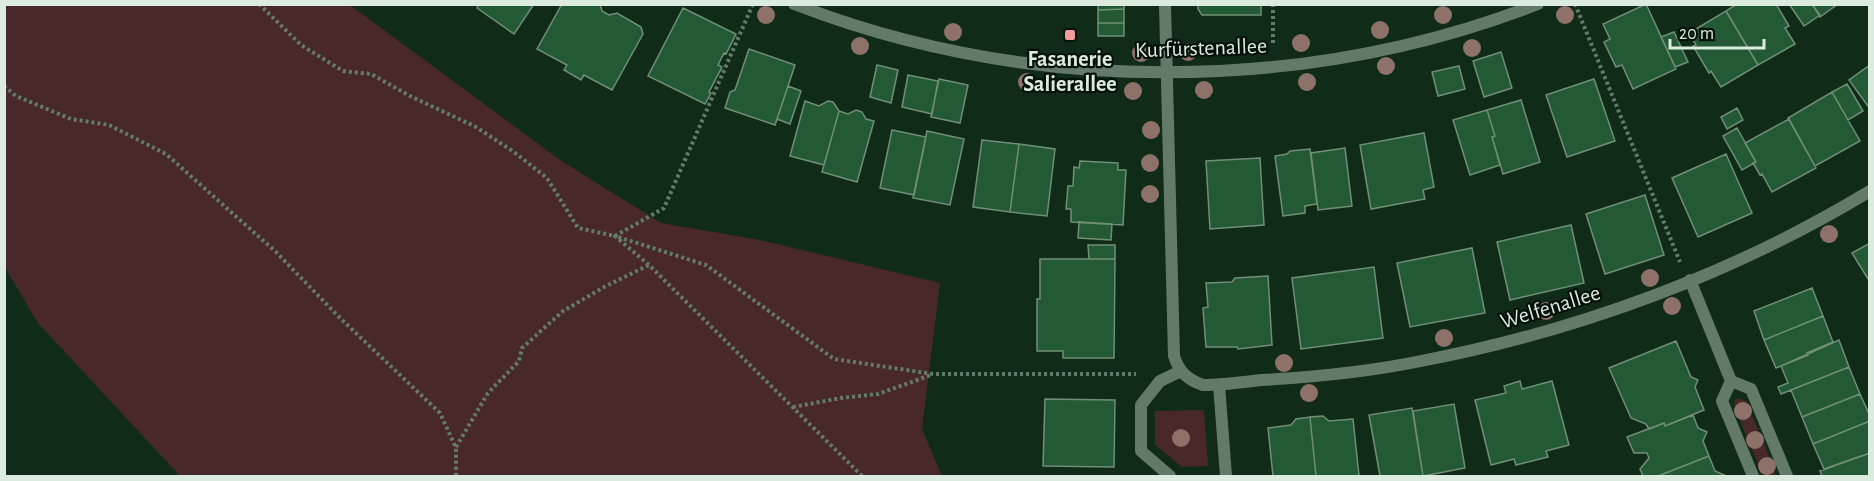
<svg xmlns="http://www.w3.org/2000/svg" width="1874" height="481" font-family="'Alegreya Sans',sans-serif">
	<style>
		.green { fill: #482828 }
		.building { fill: #245936; stroke: #708f78; stroke-width: 1.5 }
		.lines { fill: none; stroke-linecap: round; stroke-linejoin: round }
		.path { stroke: #637b6a; stroke-width: 4; stroke-dasharray: 3 3; stroke-linecap: butt }
		.lane { stroke: #647a69; stroke-width: 12 }
		.street { stroke: #647a69; stroke-width: 12 }
		.tree { fill: #8e7168 }
		.poi-dot { fill: #f59b99; stroke: #061109; stroke-width: 2 }
		.labels { text-anchor: middle; stroke-width: 4.5; stroke-linejoin: round; paint-order: stroke }
		.street-label { font-size: 22px; fill: #dbecdf; stroke: #061109 }
		.poi-label { font-size: 22px; font-weight: bold; fill: #dbecdf; stroke: #061109 }
	</style>
	<rect width="100%" height="100%" fill="#102c19"/>
	<path class="green" d="M5,4L350,5L563,162L661,223L760,240L940,283L922,429L942,476H180L37,322L5,267Z
		M1739,398L1746,401L1775,470V476H1763L1734,406L1735,400Z
		M1204,410L1208,466L1182,467L1155,445V411Z"/>
	<path class="building" d="M479,4H534L514,34L477,8Z
		M562,4H600L602,11L609,15L617,13L641,27L643,34L612,90L584,75L581,80L564,70L567,65L537,49Z
		M1098,4H1124V9L1098,10Z
		M1198,4H1261V15H1202L1198,9Z
		M1646,4L1676,69L1633,89L1622,65L1616,67L1604,42L1610,39L1603,24Z
		M1737,4H1776L1789,26L1785,28L1795,44L1758,65L1726,11Z
		M1789,4H1812L1820,15L1804,26Z
		M1812,4H1838L1820,17Z
		M683,8L736,34L726,54L724,53L718,65L722,67L709,92L711,93L705,104L648,76Z
		M1124,9V23H1098V10Z
		M1726,11L1758,65L1721,87L1711,71L1709,73L1693,46L1696,45L1689,33Z
		M1098,23H1124V36H1098Z
		M1674,32L1688,62L1675,67L1661,37Z
		M749,49L795,65L775,125L725,108L730,92L735,90Z
		M1501,52L1512,88L1484,97L1473,61Z
		M877,65L898,70L891,103L870,97Z
		M1870,65V109L1849,80Z
		M1459,66L1465,89L1438,96L1432,72Z
		M908,75L938,81L932,114L902,107Z
		M939,79L968,85L960,123L931,117Z
		M1594,79L1615,141L1567,157L1546,95Z
		M1847,84L1863,111L1848,120L1832,92Z
		M788,86L801,91L790,124L777,119Z
		M1832,92L1860,141L1815,166L1788,118Z
		M1521,100L1540,162L1503,174L1492,137L1495,136L1487,110Z
		M805,101L819,106L828,101L833,102L839,111L824,165L790,156Z
		M1737,108L1743,120L1727,129L1721,117Z
		M856,110L862,112L866,119L874,121L857,182L822,172L839,111L848,114Z
		M1487,110L1495,136L1492,137L1500,165L1470,175L1453,120Z
		M1789,119L1816,168L1772,192L1762,174L1760,175L1753,163L1756,162L1745,143Z
		M1737,128L1756,162L1742,170L1723,136Z
		M892,130L926,137L914,195L880,188Z
		M927,131L964,139L950,205L913,198Z
		M1424,133L1434,187L1423,190L1425,199L1371,209L1360,145Z
		M982,140L1019,144L1010,212L973,207Z
		M1019,144L1055,149L1047,216L1010,212Z
		M1345,148L1352,206L1318,210L1311,153Z
		M1310,149L1317,204L1305,206V213L1283,216L1275,156L1287,154L1290,151Z
		M1726,154L1752,213L1698,237L1672,178Z
		M1260,158L1264,225L1210,229L1206,161Z
		M1080,161L1118,163V170H1126L1123,225L1071,222V209H1066L1068,186H1073L1074,167L1079,168Z
		M1645,195L1664,255L1605,274L1586,214Z
		M1079,222L1112,224L1111,240L1078,238Z
		M1571,225L1584,283L1510,300L1497,242Z
		M1870,243V282L1852,253Z
		M1088,245H1115V259H1089Z
		M1472,248L1485,313L1410,327L1397,263Z
		M1040,259H1115L1114,358H1063V351H1037V299H1040Z
		M1374,267L1383,338L1301,349L1292,278Z
		M1268,276L1272,345L1238,349L1237,347H1206L1203,308L1208,307L1206,283L1232,282L1235,278Z
		M1812,288L1823,316L1764,340L1754,311Z
		M1823,316L1833,342L1807,353L1808,355L1776,368L1764,340Z
		M1839,340L1849,367L1781,394L1778,387L1788,383L1781,366Z
		M1676,341L1691,377L1698,380L1695,387L1704,410L1665,426L1664,423L1649,429L1646,424L1631,418L1609,368Z
		M1849,367L1860,394L1802,417L1791,390Z
		M1520,381L1522,389L1552,381L1569,445L1546,451L1548,457L1516,465L1514,459L1491,465L1475,400L1506,393L1504,386Z
		M1860,394L1870,416V421L1813,444L1802,417Z
		M1045,399L1115,400L1114,467L1043,466Z
		M1454,404L1465,468L1423,476L1413,411Z
		M1412,408L1423,476H1380L1369,415Z
		M1693,415L1698,428L1707,432L1703,441L1709,456L1658,476H1643L1640,469L1649,458L1647,453H1634L1627,437L1664,423L1665,426Z
		M1323,416L1329,421L1353,419L1359,476H1316L1310,417Z
		M1310,417L1316,476H1273L1268,428L1291,425L1296,419Z
		M1870,421V453L1824,469L1813,444Z
		M1870,453V476H1822L1820,471Z
		M1709,456L1715,471L1724,475L1723,476H1658Z"/>
	<g class="lines">
		<path class="path" d="M259,4L301,45L343,71L371,74L410,96L476,127L514,152L547,178L578,228L615,236L664,208L753,4
			M1273,4V46
			M1575,4L1680,262
			M4,86L16,96L71,119L109,125L166,154L276,252L340,318L440,413L456,448V476
			M793,407L841,398L878,394L931,375
			M456,447L488,393L519,361L522,348L563,311L606,286L649,265
			M862,476L649,265L615,236L706,265L834,359L933,374H1136"/>
		<path class="lane" d="M1219,385L1226,476
			M1170,476L1141,451V405L1160,381L1181,371"/>
		<path class="street" d="M794,4C1029,95 1303,95 1538,4
			M1165,4L1174,356C1179,372 1188,380 1203,385C1223,385 1243,382 1262,380C1315,377 1368,372 1421,361C1578,331 1733,274 1870,191
			M1690,280L1731,381L1722,401L1753,476
			M1731,381L1751,389L1787,476"/>
	</g>
	<g class="tree">
		<circle cx="766" cy="15" r="9"/>
		<circle cx="1443" cy="15" r="9"/>
		<circle cx="1565" cy="15" r="9"/>
		<circle cx="1380" cy="30" r="9"/>
		<circle cx="953" cy="32" r="9"/>
		<circle cx="1301" cy="43" r="9"/>
		<circle cx="860" cy="46" r="9"/>
		<circle cx="1472" cy="48" r="9"/>
		<circle cx="1188" cy="52" r="9"/>
		<circle cx="1141" cy="53" r="9"/>
		<circle cx="1386" cy="66" r="9"/>
		<circle cx="1027" cy="82" r="9"/>
		<circle cx="1307" cy="82" r="9"/>
		<circle cx="1204" cy="90" r="9"/>
		<circle cx="1133" cy="91" r="9"/>
		<circle cx="1151" cy="130" r="9"/>
		<circle cx="1150" cy="163" r="9"/>
		<circle cx="1150" cy="194" r="9"/>
		<circle cx="1829" cy="234" r="9"/>
		<circle cx="1650" cy="278" r="9"/>
		<circle cx="1672" cy="306" r="9"/>
		<circle cx="1546" cy="311" r="9"/>
		<circle cx="1444" cy="338" r="9"/>
		<circle cx="1284" cy="363" r="9"/>
		<circle cx="1309" cy="393" r="9"/>
		<circle cx="1743" cy="411" r="9"/>
		<circle cx="1181" cy="438" r="9"/>
		<circle cx="1755" cy="440" r="9"/>
		<circle cx="1767" cy="466" r="9"/>
	</g>
	<rect class="poi-dot" x="1064" y="29" width="12" height="12" rx="3"/>
	<g class="labels">
		<g class="street-label">
			<text transform="translate(1201 47) rotate(-2)" y="8">Kurfürstenallee</text>
			<text transform="translate(1550 306) rotate(-17)" y="8">Welfenallee</text>
		</g>
		<g class="poi-label">
			<text x="1070" y="66">Fasanerie<tspan x="1070" dy="25">Salierallee</tspan></text>
		</g>
	</g>
	<rect width="1874" height="481" fill="none" stroke="#dbecdf" stroke-width="12"/>
	<path d="M1670 39v9h94v-9" fill="none" stroke="#dbecdf" stroke-width="3"/>
	<text x="1679" y="39" font-size="18" fill="#dbecdf" stroke="#061109" stroke-width="4.5" paint-order="stroke">20 m</text>
</svg>
